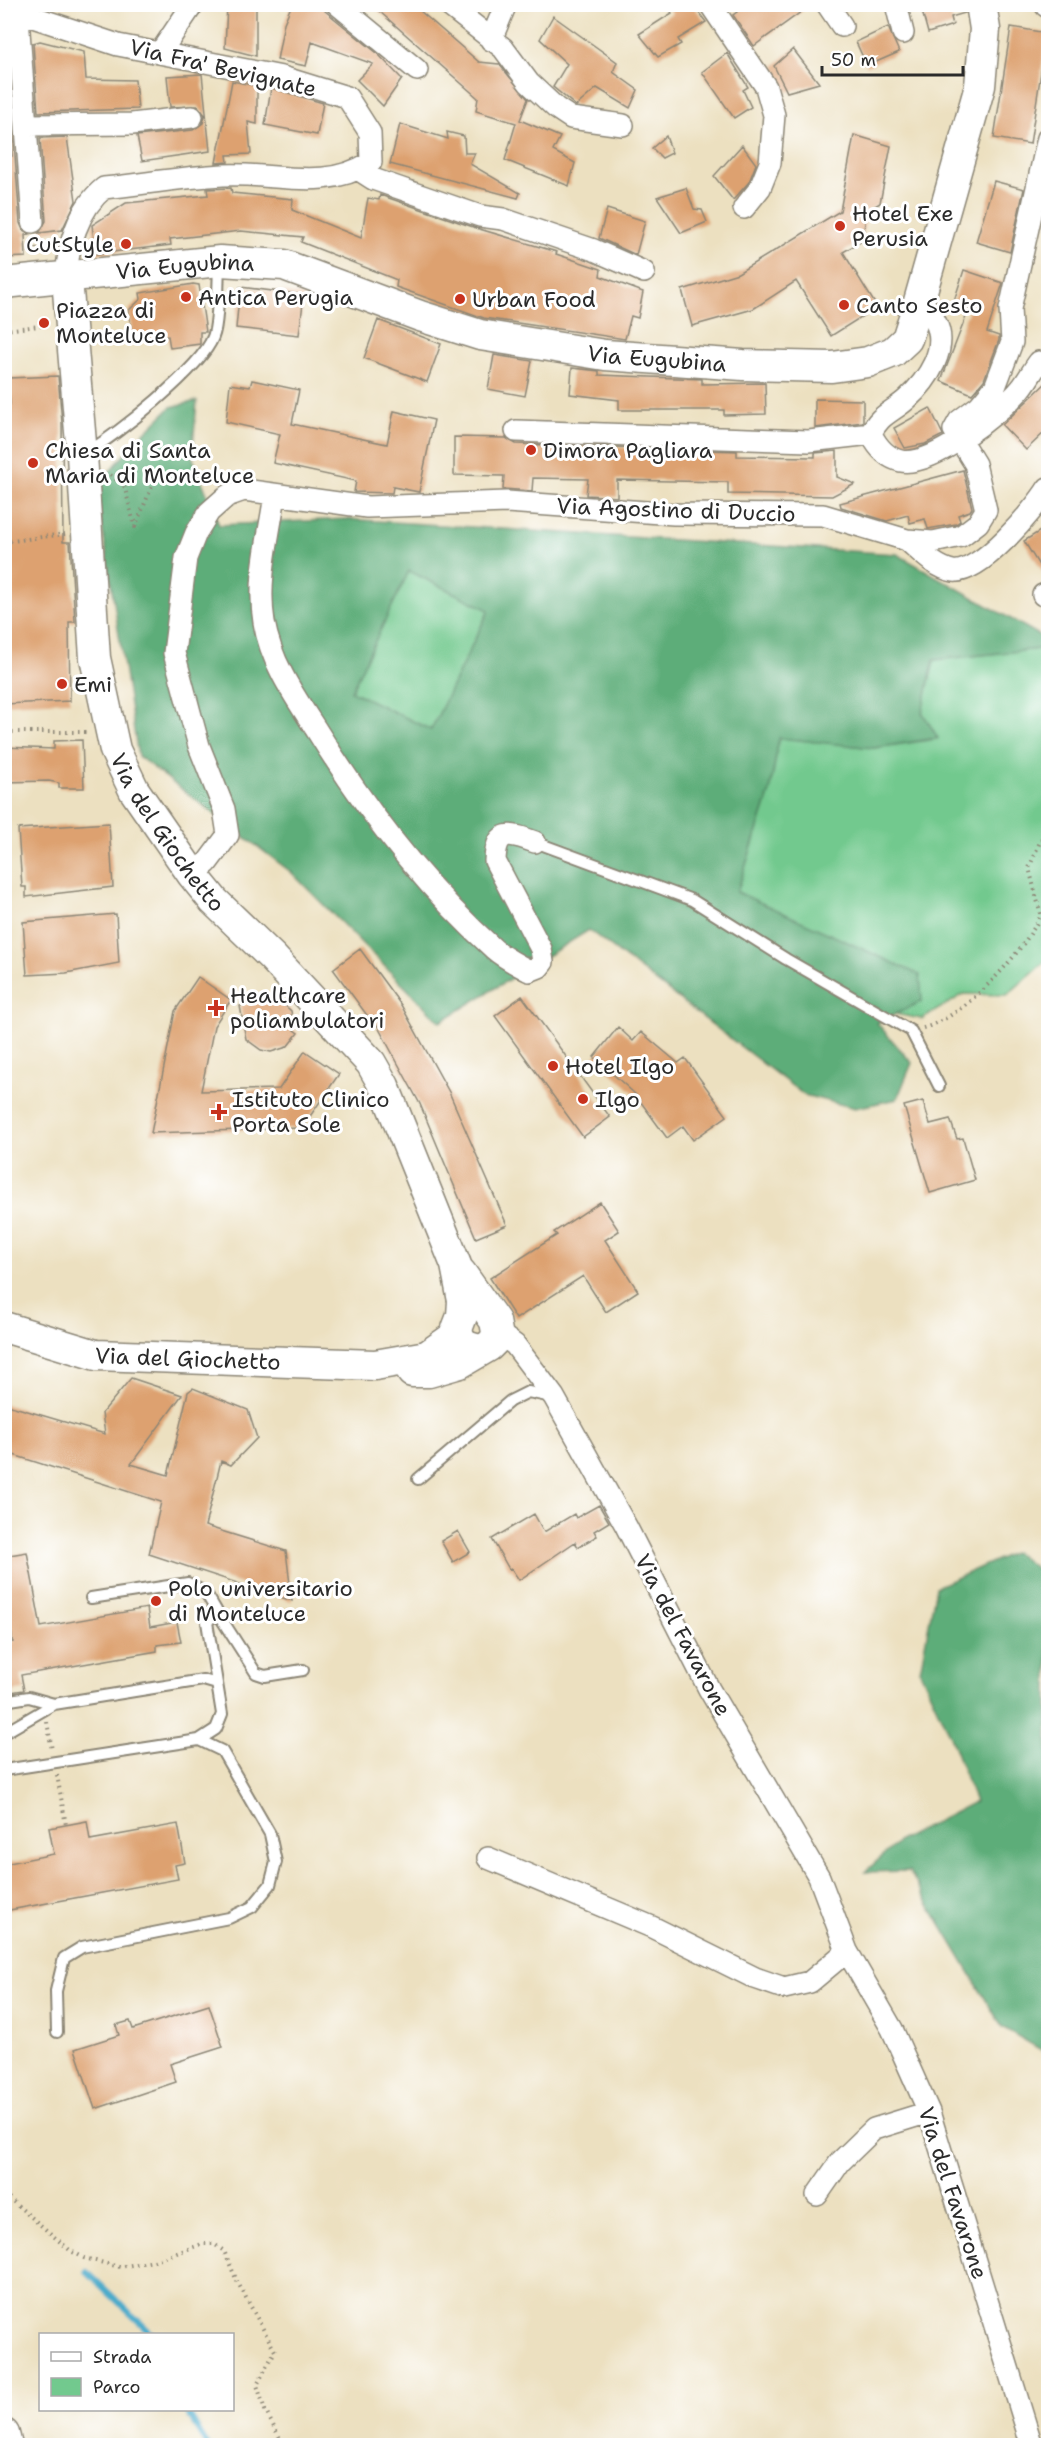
<svg xmlns="http://www.w3.org/2000/svg" width="1053" height="2450" viewBox="0 0 1053 2450" font-family="'Shantell Sans',sans-serif">
  <style>
    .green { fill: #72c98e; stroke: #4e7a5c; stroke-width: 1.5 }
    .forest { fill: #5dad79; stroke: #446c52; stroke-width: 1.5; fill-rule: evenodd }
    .lines { fill: none; stroke-linecap: round; stroke-linejoin: round }
    .stream { stroke: #4babca; stroke-width: 6 }
    .building { fill: #dda16f }
    .lane-casing { stroke: #8c8676; stroke-width: 14 }
    .street-casing { stroke: #8c8676; stroke-width: 24 }
    .secondary-casing { stroke: #8c8676; stroke-width: 33 }
    .path { stroke: #8c8676; stroke-width: 4; stroke-dasharray: 1.5 4.5; stroke-linecap: butt }
    .lane { stroke: #fff; stroke-width: 10 }
    .street { stroke: #fff; stroke-width: 21 }
    .secondary { stroke: #fff; stroke-width: 30 }
    .poi-dot { fill: #c8321e; stroke: #fff; stroke-width: 2 }
    .labels { text-anchor: middle; dominant-baseline: central; stroke-width: 6; stroke-linejoin: round; paint-order: stroke }
    .street-label { font-size: 22px; fill: #2b2b2b; stroke: #fff }
    .poi-label { font-size: 22px; fill: #2b2b2b; stroke: #fff; text-anchor: start }
  </style>
  <rect width="100%" height="100%" fill="#fff"/>
  <filter id="ink" filterUnits="userSpaceOnUse"><feTurbulence type="fractalNoise" baseFrequency=".0167" numOctaves="2"/><feDisplacementMap in="SourceGraphic" scale="12" xChannelSelector="R" yChannelSelector="G"/><feConvolveMatrix kernelMatrix="1 2 1 2 8 2 1 2 1" color-interpolation-filters="sRGB"/></filter>
  <filter id="wash" filterUnits="userSpaceOnUse"><feTurbulence type="fractalNoise" baseFrequency=".008" numOctaves="4" result="noise"/><feDisplacementMap in="SourceGraphic" scale="24" xChannelSelector="R" yChannelSelector="G"/><feGaussianBlur stdDeviation="1.35" result="paint"/><feColorMatrix in="noise" values="0 0 0 0 0 0 0 0 0 0 0 0 0 0 0 0 0 1.4 0 .05"/><feComposite in="paint" operator="in"/></filter>
  <g filter="url(#wash)">
    <rect width="100%" height="100%" fill="#ece0c0"/>
    <!-- green -->
    <path class="green" d="M409,571L489,610L431,730L351,691Z
      M1048,648V959L1007,995L964,994L922,1019L895,1014L922,1001L814,929L737,892L770,791L779,737L874,748L937,739L922,712L934,660Z"/>
    <!-- forest -->
    <path class="forest" d="M197,401L192,456L219,525L346,519L897,554L1048,640V648L934,660L922,712L938,738L874,748L779,738L770,791L737,892L920,975L922,1001L877,1023L912,1063L897,1099L855,1108L804,1095L589,930L440,1022L291,872L138,756L96,487L140,437L171,407ZM409,571L489,610L431,730L351,691Z
      M1014,1552L1048,1577V2054L1002,2027L909,1871L865,1872L899,1841L975,1802L950,1736L920,1671L936,1587Z"/>
    <g class="lines">
      <!-- stream -->
      <path class="stream" d="M87,2272L152,2334
        M186,2410L208,2446"/>
    </g>
    <g id="blocks">
      <!-- building -->
      <path class="building" d="M227,4L256,8V56L225,48Z
        M292,4H325V11L377,53L402,79L383,106L357,80L373,64L312,42L306,66L277,60L284,23Z
        M371,4H412L479,62L499,64L528,99L520,120L560,137L553,151L575,163L569,186L505,160L516,123L476,111L478,98Z
        M666,4H692L706,22L678,39L681,44L658,57L639,34L672,13Z
        M748,4H812L754,46L733,15Z
        M920,4H964L965,13L951,17L953,25L928,33Z
        M553,16L617,62L613,72L638,90L630,108L597,88L576,106L553,87L567,64L540,39Z
        M888,27L899,52L867,66L856,42Z
        M1011,27L1047,33L1030,144L994,138Z
        M40,41L84,52L86,79L135,80L138,109L38,112L33,43Z
        M4,48H7L20,223L23,230L30,234L25,235L26,257L4,258V157L12,156L10,121L8,122L7,111H4Z
        M793,49L819,83L787,92L774,66Z
        M727,53L748,87L743,90L751,107L734,118L702,72Z
        M202,74L210,151L142,161L137,136L193,130L203,123L205,115L198,106L170,107L167,76Z
        M232,81L257,86V124L248,122L251,154L227,155L228,162L216,163Z
        M271,88L323,103L317,135L265,125Z
        M400,124L448,139L447,132L464,136L465,153H475L470,164L520,193L518,198L390,164Z
        M854,135L891,146L880,203L867,211L862,241L843,252L877,307L831,336L796,281L753,309L692,326L682,290L738,273L840,211Z
        M666,136L672,153L662,158L652,148Z
        M67,137L76,201L62,230L39,233L46,221L40,138Z
        M742,145L756,164L749,182L733,200L714,176Z
        M994,181L1024,189L1010,252L976,242Z
        M231,188L232,193L293,199L292,210L361,238L368,198L379,200L380,195L476,228L557,252L556,254L601,269L600,276L643,292L638,318L631,316L625,339L484,318L396,287L397,280L301,242L303,237L241,231L170,239L171,245L96,254L92,225L126,203L208,195L207,189Z
        M686,188L694,209L702,210L707,222L681,233L657,197Z
        M607,209L645,221L636,255L599,238Z
        M964,270L1003,283L987,332L999,336V340L984,380L972,394L941,381L969,309L953,304Z
        M193,284L199,285L206,332H200V344L170,348L168,336L146,339L145,333L132,335L129,310L141,299L140,293Z
        M240,287L304,295L299,335L236,328Z
        M378,320L441,344L427,382L364,358Z
        M494,355L532,361L525,396L488,389Z
        M572,368L599,371V375L702,379V384L765,383L766,414L724,415V410H619V400L570,394Z
        M58,376L62,423L63,542H70L75,622H69L70,701L4,704V405L10,404L8,378Z
        M252,380L299,390L292,424L387,444L394,411L434,420L419,492L393,487L392,493L354,492L356,481L273,463L280,434L226,422L230,384L250,387Z
        M1048,381V429L1026,450L1002,425Z
        M815,399L863,400V422L815,428Z
        M930,408L943,435L925,444L905,448L894,428Z
        M454,437L506,438L516,444L737,451V456L815,457V453L837,451V477L855,484L832,496L728,494V482L617,480V497L604,496L586,495L588,479L533,478L532,491L503,489L504,476L454,475Z
        M963,470L972,508L970,511L958,515L960,521L956,524L928,529L925,519L910,523L908,515L887,521L841,507L840,503Z
        M1048,526V580L1024,541Z
        M82,740L84,788H59V783L49,781L4,782V747L54,749V741Z
        M109,823L113,887L26,897V887H22L18,829Z
        M116,914L119,963L66,973L27,975L23,922Z
        M360,949L401,1005L449,1092L507,1225L476,1238L420,1104L372,1016L369,1018L333,969Z
        M198,977L231,1000L214,1026L201,1091L279,1089L305,1051L339,1074L302,1128L151,1133L175,1011Z
        M522,996L610,1117L583,1137L495,1016Z
        M264,999L279,1000L291,1011L294,1030L298,1033L287,1047L271,1052L261,1050L246,1039L240,1006Z
        M618,1027L633,1041L641,1032L678,1063L685,1058L727,1116L693,1140L683,1126L667,1138L635,1094L594,1057Z
        M923,1101L930,1124L950,1119L957,1139L963,1138L975,1180L930,1193L904,1106Z
        M600,1202L619,1231L605,1240L638,1291L606,1312L583,1276L516,1319L490,1278L557,1235L554,1232Z
        M131,1378L182,1395L131,1464L168,1475L188,1392L193,1388L248,1410L257,1438L231,1465L221,1461L205,1526L286,1551L292,1601L149,1554L161,1502L4,1452V1404L105,1434L102,1413Z
        M599,1505L609,1522L594,1531L597,1536L578,1547L575,1542L519,1580L511,1568L509,1569L492,1539L534,1514L544,1532L574,1514L576,1518Z
        M458,1531L470,1552L453,1562L441,1541Z
        M27,1552L41,1627L147,1608L150,1627L177,1622L181,1642L157,1645V1651L21,1675L24,1690L4,1693V1643L13,1642L4,1593V1556Z
        M87,1821L90,1840L178,1824L185,1863L175,1865L178,1879L4,1911V1864L54,1854L49,1828Z
        M209,2005L223,2047L170,2064L176,2082L95,2109L75,2049L119,2035L116,2025L130,2021L133,2029Z"/>
    </g>
  </g>
  <g filter="url(#ink)">
    <use href="#blocks" fill-opacity="0" stroke="#8c8676" stroke-width="1.5"/>
    <g class="lines">
      <defs>
        <path id="lane" d="M85,453C114,438 202,367 213,337C219,322 218,281 219,263
          M535,842L692,900L786,959L911,1031L939,1086
          M418,1479L510,1401L528,1392L552,1397
          M91,1598L188,1583L206,1593L217,1612
          M4,1701L29,1697L54,1704L203,1680L217,1684
          M4,1733L54,1704
          M199,1740L216,1729L222,1714L207,1622L217,1612L256,1673L265,1676L303,1670
          M4,1770L199,1740L222,1751L270,1834L276,1862L270,1885L252,1907L229,1918L82,1947L64,1958L56,1991L57,2032"/>
        <path id="street" d="M17,4L33,222
          M337,4L417,70
          M447,4L503,48L529,83L556,108L571,118L623,125
          M710,4L766,87L774,115L770,163L760,188L744,208
          M827,4L842,26
          M896,4L903,33
          M1046,6V4
          M18,12L118,45L282,77L347,97L370,133L371,162C324,192 275,172 223,175C183,177 143,184 104,188C79,208 66,248 67,279
          M491,40L506,4
          M160,53L193,4
          M27,125L132,124L192,117
          M359,170L373,179L480,216L503,219L594,250L644,272
          M918,305C923,310 932,315 935,321C950,348 927,381 907,399C893,412 878,415 871,434C877,446 887,458 901,461C932,467 997,415 1018,392C1026,384 1032,371 1039,362
          M516,431L809,441L871,434
          M275,495C269,536 257,581 264,622C271,663 295,697 317,731C366,810 425,887 494,949C504,958 517,964 529,971L539,967L543,962L541,949L495,861C496,828 510,833 535,842
          M907,540C920,551 935,568 953,571C980,575 1035,509 1048,488
          M1043,595L1048,593
          M192,874L207,863L228,835L224,809L199,746L174,653L186,558L196,533L209,512L227,496L244,490L367,507L507,502L674,514L823,515L907,540L933,542L961,536L978,523L986,510L975,464L954,430L959,421L979,406L995,387L1012,342L1010,309L1048,138
          M497,1332L515,1345L554,1397L626,1526L709,1689L819,1877L847,1951L892,2029L929,2112L1032,2446
          M488,1858L652,1927L755,1978L784,1988L810,1982L847,1951
          M817,2195L840,2162L874,2129L929,2112"/>
        <g id="secondary">
          <path id="s1" d="M67,279L82,455L95,658L115,750L134,790L192,874L214,901L272,957L371,1063L384,1086L456,1265L463,1301L462,1316L457,1329L459,1339L466,1346L479,1350"/>
          <path id="s2" d="M4,283L220,261L284,265L420,316L480,335L605,355L743,365L832,367L868,362L893,352L907,339L918,305L980,86L985,29L981,4"/>
          <path id="s3" d="M4,1327L96,1355L375,1365L427,1356L458,1334"/>
          <path d="M412,1372H429L460,1363L489,1346L495,1340L497,1332L495,1321L461,1273"/>
          <path d="M4,2434L7,2446"/>
        </g>
      </defs>
      <!-- lane casing -->
      <use href="#lane" class="lane-casing"/>
      <!-- street casing -->
      <use href="#street" class="street-casing"/>
      <!-- secondary casing -->
      <use href="#secondary" class="secondary-casing"/>
      <!-- path -->
      <path class="path" d="M35,241L37,257
        M4,330L48,325
        M105,475L109,474L124,485L135,527L155,479L185,474L214,482
        M4,542L65,534
        M12,732H89
        M923,1028C964,1018 1023,953 1041,915L1029,868L1048,823
        M47,1722L52,1750
        M57,1775L66,1825
        M4,2194L71,2251L84,2258L120,2267L154,2261L202,2244H214L224,2251L237,2281L275,2351L257,2385L265,2410L284,2446"/>
      <!-- lane -->
      <use href="#lane" class="lane"/>
      <!-- street -->
      <use href="#street" class="street"/>
      <!-- secondary -->
      <use href="#secondary" class="secondary"/>
    </g>
  </g>
  <!-- markers -->
  <g class="poi-dot">
    <circle cx="840" cy="226" r="6"/>
    <circle cx="126" cy="244" r="6"/>
    <circle cx="186" cy="297" r="6"/>
    <circle cx="460" cy="299" r="6"/>
    <circle cx="844" cy="305" r="6"/>
    <circle cx="44" cy="323" r="6"/>
    <circle cx="531" cy="450" r="6"/>
    <circle cx="33" cy="463" r="6"/>
    <circle cx="62" cy="684" r="6"/>
    <path d="M213 999h6v6h6v6h-6v6h-6v-6h-6v-6h6z"/>
    <circle cx="553" cy="1066" r="6"/>
    <circle cx="583" cy="1099" r="6"/>
    <path d="M216 1103h6v6h6v6h-6v6h-6v-6h-6v-6h6z"/>
    <circle cx="156" cy="1601" r="6"/>
  </g>
  <g class="labels">
    <!-- street labels -->
    <g class="street-label">
      <text transform="translate(223 68) rotate(13)">Via Fra' Bevignate</text>
      <text stroke="none"><textPath href="#s2" startOffset="182">Via Eugubina</textPath></text>
      <text stroke="none"><textPath href="#s2" startOffset="668">Via Eugubina</textPath></text>
      <text transform="translate(676 510) rotate(2)">Via Agostino di Duccio</text>
      <text stroke="none"><textPath href="#s1" startOffset="572">Via del Giochetto</textPath></text>
      <text stroke="none"><textPath href="#s3" startOffset="188">Via del Giochetto</textPath></text>
      <text transform="translate(683 1635) rotate(62)">Via del Favarone</text>
      <text transform="translate(953 2193) rotate(72)">Via del Favarone</text>
    </g>
    <!-- poi labels -->
    <g class="poi-label">
      <text x="852" y="213">Hotel Exe<tspan x="852" dy="25">Perusia</tspan></text>
      <text x="114" y="244" text-anchor="end">CutStyle</text>
      <text x="198" y="297">Antica Perugia</text>
      <text x="472" y="299">Urban Food</text>
      <text x="856" y="305">Canto Sesto</text>
      <text x="56" y="310">Piazza di<tspan x="56" dy="25">Monteluce</tspan></text>
      <text x="45" y="450">Chiesa di Santa<tspan x="45" dy="25">Maria di Monteluce</tspan></text>
      <text x="543" y="450">Dimora Pagliara</text>
      <text x="74" y="684">Emi</text>
      <text x="230" y="995">Healthcare<tspan x="230" dy="25">poliambulatori</tspan></text>
      <text x="565" y="1066">Hotel Ilgo</text>
      <text x="232" y="1099">Istituto Clinico<tspan x="232" dy="25">Porta Sole</tspan></text>
      <text x="595" y="1099">Ilgo</text>
      <text x="168" y="1588">Polo universitario<tspan x="168" dy="25">di Monteluce</tspan></text>
    </g>
  </g>
  <!-- margin -->
  <rect width="1053" height="2450" fill="none" stroke="#fff" stroke-width="24"/>
  <!-- legend -->
  <rect x="39" y="2333" width="195" height="78" fill="#ffffff" stroke="#aaaaaa" stroke-width="1.5"/>
  <rect x="51" y="2352" width="30" height="9" fill="#ffffff" stroke="#aaaaaa" stroke-width="1.5"/>
  <text x="93" y="2363" font-size="18" fill="#2b2b2b">Strada</text>
  <rect x="51" y="2378" width="30" height="18" fill="#72c98e" stroke="#aaaaaa" stroke-width="1.5"/>
  <text x="93" y="2393" font-size="18" fill="#2b2b2b">Parco</text>
  <!-- scale -->
  <path d="M822 66v9h141v-9" fill="none" stroke="#2b2b2b" stroke-width="3"/>
  <text x="831" y="66" font-size="18" fill="#2b2b2b" stroke="#ffffff" stroke-width="4.5" paint-order="stroke">50 m</text>
</svg>
